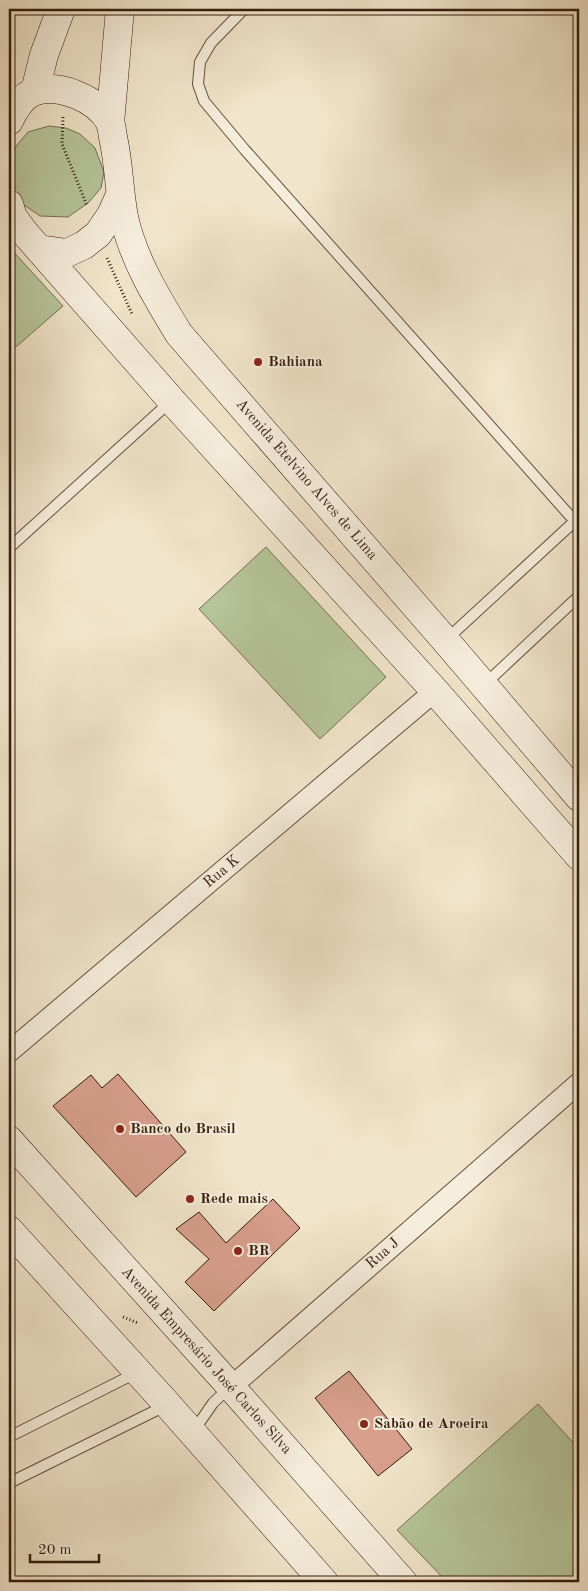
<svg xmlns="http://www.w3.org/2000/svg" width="588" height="1591" viewBox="0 0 588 1591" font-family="'Old Standard TT',serif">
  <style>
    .grass { fill: #b6c59a; stroke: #757054 }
    .building { fill: #d89f8d; stroke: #341c0d }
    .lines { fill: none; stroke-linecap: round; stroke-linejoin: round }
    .service-casing { stroke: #634e3c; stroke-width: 12 }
    .minor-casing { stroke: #634e3c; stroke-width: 22 }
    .secondary-casing { stroke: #341c0d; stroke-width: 29 }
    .path { stroke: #341c0d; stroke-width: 3; stroke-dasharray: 1 2.5; stroke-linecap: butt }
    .service { stroke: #f6eedd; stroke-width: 10 }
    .minor { stroke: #f6eedd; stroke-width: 20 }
    .secondary { stroke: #f6eedd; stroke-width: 28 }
    .poi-dot { fill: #8f2418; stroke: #f6eedd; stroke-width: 2 }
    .labels { text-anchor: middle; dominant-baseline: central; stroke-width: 4; stroke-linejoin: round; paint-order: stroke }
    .poi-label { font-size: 15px; font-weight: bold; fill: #341c0d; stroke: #f6eedd; text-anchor: start }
    .street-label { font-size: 15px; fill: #341c0d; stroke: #f6eedd }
  </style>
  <rect width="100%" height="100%" fill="#f1e5cb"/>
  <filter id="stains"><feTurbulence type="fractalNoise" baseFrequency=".004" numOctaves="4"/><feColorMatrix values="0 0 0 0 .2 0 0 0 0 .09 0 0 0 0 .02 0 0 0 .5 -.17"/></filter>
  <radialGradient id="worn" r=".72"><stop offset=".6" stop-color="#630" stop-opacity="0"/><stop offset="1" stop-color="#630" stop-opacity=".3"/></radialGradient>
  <!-- grass -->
  <path class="grass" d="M49,126L66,128L80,134L95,148L104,172L101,188L88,203L68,217L40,216L14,198L9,184V161L17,145L28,132Z
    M9,247L63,306L9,353Z
    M266,547L386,677L320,739L199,609Z
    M538,1404L579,1449V1582H447L397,1530Z"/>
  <!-- building -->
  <path class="building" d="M118,1074L186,1152L136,1197L53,1106L91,1075L102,1088Z
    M273,1199L300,1228L214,1311L185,1282L209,1259L176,1229L199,1212L226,1243Z
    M349,1371L412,1449L378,1476L315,1398Z"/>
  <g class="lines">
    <defs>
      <path id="service" d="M244,9L211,43L200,62L198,84L204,101L245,150L579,526
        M9,548L171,401
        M447,639L575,521
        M485,684L579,596
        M193,1432L213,1403L230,1387
        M9,1437L138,1372
        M9,1483L167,1405"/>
      <path id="minor" d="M9,1052L435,691
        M231,1387L579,1083"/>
      <path id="secondary" d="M35,91L44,55L61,9
        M9,121C14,110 22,97 33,92C58,82 97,99 110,122C112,126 112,133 113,137C119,164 119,190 124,217C133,259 157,298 179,334L445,640L579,797
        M110,123L120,9
        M9,204L13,217L24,232L172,401L435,691L579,856
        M39,249L67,253L84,245L98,234L111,215L120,195
        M9,1140L231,1387L403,1582
        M9,1230L168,1405L324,1582"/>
    </defs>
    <!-- service casing -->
    <use href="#service" class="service-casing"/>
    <!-- minor casing -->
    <use href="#minor" class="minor-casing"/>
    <!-- secondary casing -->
    <use href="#secondary" class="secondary-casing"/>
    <!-- path -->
    <path class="path" d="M63,117L62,144L87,206
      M107,258L132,314
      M123,1317L138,1323"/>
    <!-- service -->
    <use href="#service" class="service"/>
    <!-- minor -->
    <use href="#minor" class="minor"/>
    <!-- secondary -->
    <use href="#secondary" class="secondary"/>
  </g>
  <!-- markers -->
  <g class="poi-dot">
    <circle cx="258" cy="362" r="5"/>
    <circle cx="120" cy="1129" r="5"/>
    <circle cx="190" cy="1199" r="5"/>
    <circle cx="238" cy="1251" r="5"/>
    <circle cx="364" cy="1424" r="5"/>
  </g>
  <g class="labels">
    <!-- poi labels -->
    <g class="poi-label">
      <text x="268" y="362">Bahiana</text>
      <text x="130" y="1129">Banco do Brasil</text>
      <text x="200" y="1199">Rede mais</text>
      <text x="248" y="1251">BR</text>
      <text x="374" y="1424">Sabão de Aroeira</text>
    </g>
    <!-- street labels -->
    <g class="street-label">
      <text transform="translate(306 480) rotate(49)">Avenida Etelvino Alves de Lima</text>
      <text transform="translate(222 872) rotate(-40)">Rua K</text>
      <text transform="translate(383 1254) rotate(-41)">Rua J</text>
      <text transform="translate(206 1361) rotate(48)">Avenida Empresário José Carlos Silva</text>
    </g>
  </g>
  <!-- margin -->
  <rect width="588" height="1591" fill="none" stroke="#f1e5cb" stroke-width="30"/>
  <rect x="10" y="10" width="568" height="1571" fill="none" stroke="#341c0d" stroke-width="2.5"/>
  <rect x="15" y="15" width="558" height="1561" fill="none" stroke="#341c0d"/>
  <!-- scale -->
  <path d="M30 1554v8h69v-8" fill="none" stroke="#341c0d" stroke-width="2.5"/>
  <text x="38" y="1554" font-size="15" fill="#341c0d" stroke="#f6eedd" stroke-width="4" paint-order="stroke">20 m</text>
  <rect width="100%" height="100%" filter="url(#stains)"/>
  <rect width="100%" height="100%" fill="url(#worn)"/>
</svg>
